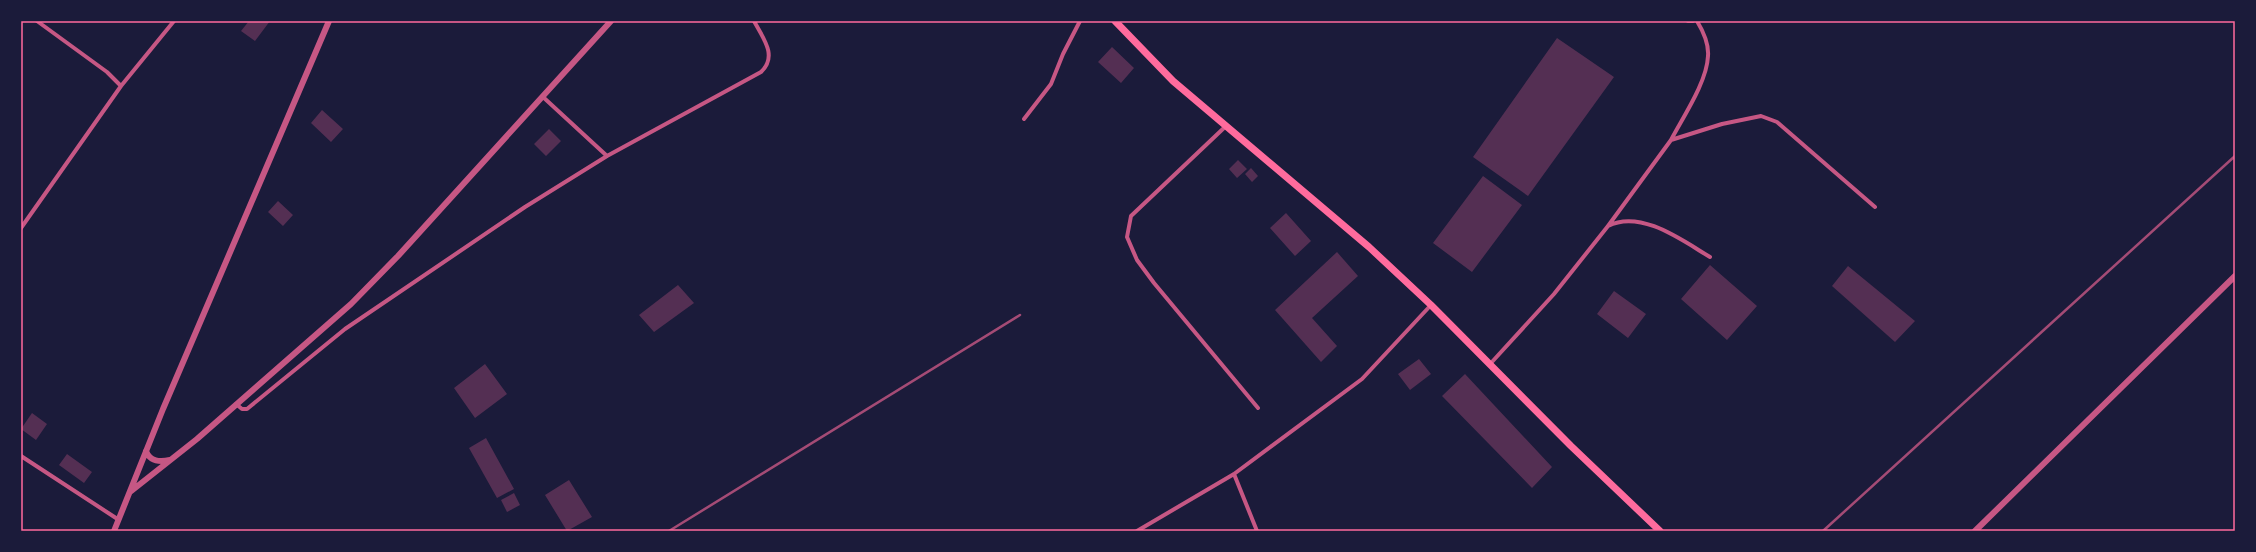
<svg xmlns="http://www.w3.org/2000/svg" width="2256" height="552" viewBox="0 0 2256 552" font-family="Ubuntu,sans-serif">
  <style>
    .building { fill: #542f53 }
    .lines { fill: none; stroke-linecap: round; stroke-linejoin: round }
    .minor { stroke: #c65784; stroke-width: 4 }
    .tertiary { stroke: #c65784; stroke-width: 6 }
    .secondary { stroke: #ff6b9d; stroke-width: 7 }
    .rail { stroke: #a44b75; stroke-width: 2.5 }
    .neatline { fill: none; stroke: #ff6b9d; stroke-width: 1.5 }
  </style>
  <rect width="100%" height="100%" fill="#1b1b3a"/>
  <!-- building -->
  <path class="building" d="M249,21H270L255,41L241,31Z
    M1557,38L1614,77L1528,196L1473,157Z
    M1112,47L1134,68L1121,83L1098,62Z
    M322,110L343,129L331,142L311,123Z
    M549,129L561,141L546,156L534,144Z
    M1238,160L1247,169L1237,178L1229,169Z
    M1251,168L1258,176L1252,182L1245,174Z
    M1483,176L1522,205L1472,272L1433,243Z
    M278,201L293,215L283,226L268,212Z
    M1286,213L1311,241L1295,256L1270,228Z
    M1337,252L1358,276L1312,318L1337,346L1321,362L1275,310Z
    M1710,265L1757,306L1727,340L1681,299Z
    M1848,266L1915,321L1895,342L1832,286Z
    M678,285L694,303L654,332L639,315Z
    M1614,291L1646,314L1628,338L1597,314Z
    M1419,359L1431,374L1410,390L1398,374Z
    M485,364L507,394L475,418L454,388Z
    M1465,374L1552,467L1532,488L1442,396Z
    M32,413L47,424L36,440L21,429Z
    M486,438L514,489L497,498L469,448Z
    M67,454L92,472L84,483L59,465Z
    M569,480L592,517L567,531L545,495Z
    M514,493L520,505L507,512L501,500Z"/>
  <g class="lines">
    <!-- minor -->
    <path class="minor" d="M37,21L107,72L121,86
      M1688,21H1693
      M543,97L607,156
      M1024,119L1051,84L1063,54L1080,21
      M1226,126L1131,216L1127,237L1137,260L1154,283L1258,408
      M1671,140C1683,117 1707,82 1708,56C1709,44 1703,31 1697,21
      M1608,226L1671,140L1722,124L1761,116L1777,122L1875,207
      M21,228L121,86L174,21
      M1491,363L1554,294L1608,226C1641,209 1683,241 1710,257
      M236,404L242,409H247L345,329L525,207L607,156L761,72C778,56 763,38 754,21
      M21,456L119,520
      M1234,474L1257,531
      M1137,531L1234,474L1362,379L1431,305"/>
    <!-- tertiary -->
    <path class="tertiary" d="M146,451C150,462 160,462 170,460
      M130,492L197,439L351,304L398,256L611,21
      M114,531L163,409L329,21
      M1975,531L2235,276"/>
    <!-- secondary -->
    <path class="secondary" d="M1115,21L1173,81L1369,247L1431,305L1571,446L1660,531"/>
    <!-- rail -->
    <path class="rail" d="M669,531L1020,315
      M1823,531L2235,156"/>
  </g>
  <!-- border -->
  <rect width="2256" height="552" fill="none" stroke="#1b1b3a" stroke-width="44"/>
  <rect x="22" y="22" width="2212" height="508" class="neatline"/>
</svg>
